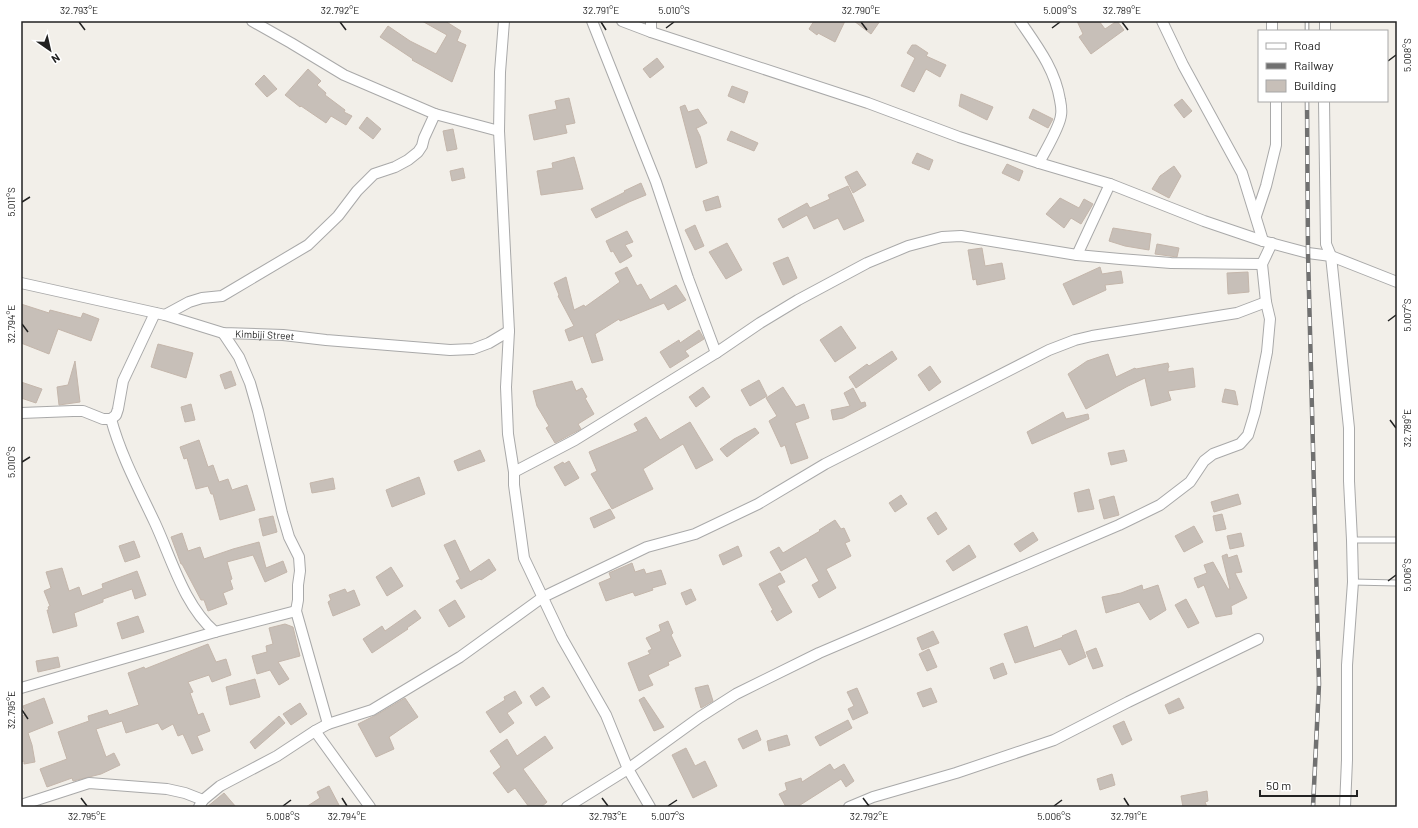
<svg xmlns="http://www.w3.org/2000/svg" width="1418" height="828" viewBox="0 0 1418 828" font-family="Barlow,sans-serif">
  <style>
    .building { fill: #c7bfb8; stroke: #c4b6ab }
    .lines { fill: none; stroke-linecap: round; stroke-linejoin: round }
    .service-casing { stroke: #a9a9a9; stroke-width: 7 }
    .minor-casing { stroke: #a9a9a9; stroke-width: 12 }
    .service { stroke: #fff; stroke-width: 5 }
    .minor { stroke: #fff; stroke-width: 10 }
    .rail-casing { stroke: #707070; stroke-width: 4.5 }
    .rail { stroke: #fff; stroke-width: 3; stroke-dasharray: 9; stroke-linecap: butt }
    .ticks { fill: none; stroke: #222; stroke-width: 1.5 }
    .labels { text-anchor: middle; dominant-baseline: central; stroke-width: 4; stroke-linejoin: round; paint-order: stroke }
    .street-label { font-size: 10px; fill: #222; stroke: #fff }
    .neatline { fill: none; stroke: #222; stroke-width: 1.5 }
    .ticks-label { font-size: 10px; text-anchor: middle; fill: #222 }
  </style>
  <rect width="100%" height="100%" fill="#f2efe9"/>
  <!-- building -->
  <path class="building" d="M422,21H445L461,31L457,41L466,45L452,82L412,60L413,59L380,37L388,26L410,41L436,54L447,35Z
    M814,21H845L835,42L818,33L817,35L809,29Z
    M854,21H880L871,34Z
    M1077,21H1099L1105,29L1117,21L1124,30L1091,54L1079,37L1083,34Z
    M912,45H916L928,53L926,56L946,65L940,77L926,69L914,92L901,86L915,58L907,53Z
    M657,58L664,67L650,78L643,69Z
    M308,69L321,81L317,85L326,93L325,95L345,110L344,112L352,116L346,125L331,116L326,123L301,106L300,107L285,95Z
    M264,75L277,89L267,97L255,84Z
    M732,86L748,92L744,103L728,96Z
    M961,94L993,107L987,120L959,106Z
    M569,98L575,123L565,125L567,133L534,140L529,115L557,109L555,101Z
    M1182,99L1192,111L1184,118L1174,105Z
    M685,105L688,112L698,109L707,123L697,128H696L700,136L707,163L696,168L680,107Z
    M1033,109L1053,119L1048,128L1029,118Z
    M367,117L381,129L373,139L359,128Z
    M453,129L457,149L447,151L443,131Z
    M731,131L758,143L754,151L727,140Z
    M917,153L933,160L929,170L912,163Z
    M574,157L583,189L541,195L537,171L553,168L552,163Z
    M1007,164L1023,171L1019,181L1002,173Z
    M1174,166L1181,176L1169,198L1152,189L1160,176Z
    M463,168L465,178L452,181L450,171Z
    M857,171L866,185L853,193L845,177Z
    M641,183L646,195L629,202L596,218L591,209L625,192L624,191Z
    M848,186L864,221L844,230L838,218L814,229L807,215L783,228L778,219L807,203L810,208L830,199L828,195Z
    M718,196L721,207L706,211L703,201Z
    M1060,198L1079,208L1084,199L1093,204L1081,224L1071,218L1064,228L1046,214Z
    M695,225L704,246L695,250L685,230Z
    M1113,228L1151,234L1149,250L1125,246L1109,241Z
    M627,231L633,242L625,245L632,256L620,263L613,251L611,252L606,241Z
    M727,243L742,270L726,279L709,252Z
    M1157,244L1179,248L1177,257L1155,254Z
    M982,248L985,266L1002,263L1005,279L977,285L976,279L973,280L968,250Z
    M788,257L797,278L783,285L773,263Z
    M627,267L637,286L641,284L650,300L676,285L686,300L668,310L664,303L620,321L619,319L595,334L603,360L592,363L583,336L569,341L565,330L574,326L558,296L559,295L554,283L566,277L574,310L584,305L585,307L620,282L615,273Z
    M1100,267L1102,274L1121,271L1123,283L1105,285L1106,290L1073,305L1063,284Z
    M1248,272L1249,292L1228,294L1227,273Z
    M21,304L49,313L50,310L81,318L83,313L99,319L91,341L58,329L49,354L21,343Z
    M841,326L856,348L835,362L820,340Z
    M699,330L704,339L685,351L689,356L670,368L660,352L679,340L680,343Z
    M158,344L193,353L186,378L151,367Z
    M892,351L897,359L856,388L849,377L867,364L869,366Z
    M1108,354L1116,377L1135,368L1136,369L1168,363L1169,367L1168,368V372L1193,368L1195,387L1168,391L1171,400L1151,406L1145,378L1128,386L1086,409L1068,374L1087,361Z
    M75,361L80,402L59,405L57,387L68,385Z
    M930,366L941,382L929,391L918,375Z
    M231,371L236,385L225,389L220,375Z
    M759,380L767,396L750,406L741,390Z
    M572,381L576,391L582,388L587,397L585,398L594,414L578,424L581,429L555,443L546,428L549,426L537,406L533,391Z
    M21,382L42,389L36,403L21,398Z
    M703,387L710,397L696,407L689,397Z
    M783,387L796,407L804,404L809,418L795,423L808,458L791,464L785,445L781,447L769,421L777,416L766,398Z
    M853,388L861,403L865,402L866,406L843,418L833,420L831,410L850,406L844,393Z
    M1225,389L1235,391L1238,405L1222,402Z
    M191,404L195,420L185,422L181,407Z
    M1063,412L1066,419L1088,414L1089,419L1032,444L1027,432Z
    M646,417L660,440L690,422L713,460L696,469L683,444L643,469L653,489L612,509L591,474L597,471L589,452L638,431L634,424Z
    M755,428L759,433L727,457L720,449L734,439Z
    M199,440L208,467L213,465L219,482L228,479L232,490L247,485L255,510L220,520L213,494H211L208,486L196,489L187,458L184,459L180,447Z
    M480,450L485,461L458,471L454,461Z
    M1124,450L1127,461L1111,465L1108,453Z
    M569,461L579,478L565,486L554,467L563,462L564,464Z
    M419,477L425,494L392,507L386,490Z
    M333,478L335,489L312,493L310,483Z
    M1089,489L1094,509L1078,512L1074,493Z
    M1238,494L1241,504L1214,512L1211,502Z
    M901,495L907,504L895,512L889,503Z
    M1114,496L1119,515L1104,519L1099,500Z
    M610,509L615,518L594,528L590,518Z
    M936,512L947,529L938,535L927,518Z
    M1222,514L1226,529L1216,531L1213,516Z
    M273,516L277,532L263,536L259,519Z
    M835,520L841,529L844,528L850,541L845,543L851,556L826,569L836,588L819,598L812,585L819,581L806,557L781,571L770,552L779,547L783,553L820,531L819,530Z
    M1194,526L1203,542L1184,552L1175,536Z
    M1033,532L1038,540L1020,552L1014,544Z
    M182,533L188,551L200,547L204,559L233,549L259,542L266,568L283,561L287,572L265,582L253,555L227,562L232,579L230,580L233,589L223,593L227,604L208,611L204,600H201L182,564H181L171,537Z
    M1241,533L1244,546L1230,549L1227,536Z
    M455,540L470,572L489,559L496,570L481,580L480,579L461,589L456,581L460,579L444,545Z
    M134,541L140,557L125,562L119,546Z
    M969,545L976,557L953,571L946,561Z
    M738,546L742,556L723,565L719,555Z
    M1227,554L1228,558L1237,555L1242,572L1235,573L1247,598L1231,606L1232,614L1216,617L1204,585L1198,588L1194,578L1207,573L1204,565L1213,562L1228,589H1230L1222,556Z
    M632,563L635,572L644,569L646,574L661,570L666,584L652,588L653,590L635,596L633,592L606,601L599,583L611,578L609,573Z
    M391,567L403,586L387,596L376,577Z
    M62,568L69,591L79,587L82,596L103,588L102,584L137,571L146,595L135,599L132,589L103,599V602L74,613L77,626L53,633L47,610H49L48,607L50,606L44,591L51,588L46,572Z
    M780,573L785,582L777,586L792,612L777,621L771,611L773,610L759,584Z
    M1142,585L1143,590L1158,585L1166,610L1150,620L1139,602L1106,613L1102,597L1121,593Z
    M345,589L347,593L354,590L360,605L333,616L328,602L331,600L329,595Z
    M691,589L696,600L686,605L681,593Z
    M1186,599L1199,623L1188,628L1175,605Z
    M455,600L465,617L449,627L439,610Z
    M415,610L421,618L407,628L408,629L372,653L363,639L382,626L385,631Z
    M138,616L144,632L122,639L117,623Z
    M668,621L673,633L671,635L681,656L668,662L669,665L648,675L653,685L639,691L628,663L650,654L648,651L652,649L646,638L661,631L659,625Z
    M285,624L293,627L300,656L278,662L289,679L279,685L270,670L257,674L252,656L267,652L266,646L273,644L269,628Z
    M1027,626L1034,648L1063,637L1062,636L1076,630L1086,657L1069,665L1061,649L1015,663L1004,634Z
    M933,631L939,643L922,650L917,638Z
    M208,644L216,662L226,659L231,675L212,682L209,675L188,682L193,692L190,693L198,715L203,713L210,731L197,736L203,750L192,754L183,734L178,736L173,724L162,730L158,723L126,733L122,721L96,729L106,757L114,753L120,765L101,774L73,781L72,778L47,787L40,769L67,759L58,732L89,721L88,716L107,710L109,715L139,705L128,673L144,667L145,669Z
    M1096,648L1103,666L1093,669L1086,652Z
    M929,649L937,667L927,671L919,654Z
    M58,657L60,667L38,672L36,661Z
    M1003,663L1007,674L994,679L990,668Z
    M255,679L260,697L230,705L226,687Z
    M708,685L713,701L701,708L695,688Z
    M543,687L550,697L536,706L530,696Z
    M857,688L868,713L853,720L848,709L854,706L847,692Z
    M931,688L937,702L923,707L917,693Z
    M515,691L522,703L507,713L514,723L500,733L486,712L505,700L504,697Z
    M644,697L664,727L654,731L639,700Z
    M44,698L53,723L28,733L32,745L35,762L24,764V761L21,762V716L26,715L23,706Z
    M405,698L418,717L389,737L394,749L376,757L358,724L378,714Z
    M1179,698L1184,708L1169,714L1165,705Z
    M300,703L307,714L291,725L283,714Z
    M279,716L285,723L255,749L250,742Z
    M848,720L852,728L820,746L815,737Z
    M1124,721L1132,740L1122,745L1113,726Z
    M757,730L761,740L743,749L738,739Z
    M787,735L790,745L769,751L767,741Z
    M545,736L553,748L523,769L547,802L541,807H529L515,788L508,793L493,773L501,767L490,751L507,739L517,756Z
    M686,748L695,766L705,761L717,786L693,798L672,755Z
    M830,764L834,770L844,764L854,781L846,787L841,779L797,807H786L779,794L787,790L785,783L801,778L802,782Z
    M1112,774L1115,785L1100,790L1097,779Z
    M329,786L340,807H306L320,798L317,792Z
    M1207,791L1208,801L1205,802L1207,807H1183L1181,796Z
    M224,793L236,807H206H207Z"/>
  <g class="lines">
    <defs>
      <path id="service" d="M1352,540H1397
        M1353,582L1397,583"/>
      <g id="minor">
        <path d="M252,21L291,43L344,75L435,114L499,131"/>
        <path d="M504,21L500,72L499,131L509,331L506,387L508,434L514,472V485L524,558L562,638L606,715L628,769L650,807"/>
        <path d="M592,21L656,182L688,278L716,353"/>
        <path d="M622,21L651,32L868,103L959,137L1039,163L1110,184L1204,221L1263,241L1308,253L1331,256L1397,282"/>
        <path d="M1020,21C1037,46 1055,69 1060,100C1061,105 1062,110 1061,115C1060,127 1045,151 1039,163"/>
        <path d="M1162,21L1183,65L1242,173L1263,241"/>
        <path d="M1272,21V31"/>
        <path d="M1325,31V21"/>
        <path d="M651,32V21"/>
        <path d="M1324,101L1326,244L1331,256L1349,428V481L1352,540L1353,582L1347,665V760L1345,807"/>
        <path d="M1256,216L1266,186L1276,145V101"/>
        <path d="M1077,255L1110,184"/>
        <path id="s1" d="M21,283L165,315L223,333L283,335L326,340L450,350L473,349L489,343L509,331"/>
        <path d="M165,315L189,302L202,298L222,296L308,245L338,216L357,191L374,174L395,167L408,160L418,152L422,146L424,138L435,114"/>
        <path d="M223,333L239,357L250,383L258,411L282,513L289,537L299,557L300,571L298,585V600L296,611L328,724"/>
        <path d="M21,413L73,411H83L103,419H111L116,415L118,409L123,381L155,313"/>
        <path d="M111,419C121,456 139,489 155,523C172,560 184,605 215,632"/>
        <path d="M514,472L575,440L716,353L760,323L798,300L867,263L908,246L942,237L961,236L1077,255L1120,259L1171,263L1262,264"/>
        <path d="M21,688L215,632L296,611"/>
        <path d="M315,731L370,807"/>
        <path d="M21,805L89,783L167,789L185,793L203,800"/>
        <path d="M199,807L203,800L220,786L277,756L315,731L328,724L372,710L460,657L543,597L647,547L695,534L758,504L825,464L1049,350L1075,340L1092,336L1237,313L1266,302"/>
        <path d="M567,807L628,769L700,717L736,694L819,653L1119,525L1160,505L1190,482L1204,461L1213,454L1240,444L1248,435L1255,412L1267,352L1270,319L1266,302L1262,264L1272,243"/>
        <path d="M849,807L873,797L956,773L1054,740L1128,702L1258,639"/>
      </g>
    </defs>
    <!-- service casing -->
    <use href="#service" class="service-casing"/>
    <!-- minor casing -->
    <use href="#minor" class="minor-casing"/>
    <!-- service -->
    <use href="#service" class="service"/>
    <!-- minor -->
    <use href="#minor" class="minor"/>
    <defs>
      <path id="rail" d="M1307,21V31
        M1307,101L1308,253L1319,684L1313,807"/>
    </defs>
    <!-- rail casing -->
    <use href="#rail" class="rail-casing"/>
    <!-- rail -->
    <use href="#rail" class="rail"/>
  </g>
  <!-- ticks -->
  <path class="ticks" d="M79,22L85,30M340,22L346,30M601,22L606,30M861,22L867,30M1122,22L1128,30M666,28L674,22M1052,28L1060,22M1388,61L1396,55M22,202L30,197M1388,321L1396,315M22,324L28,332M1390,420L1396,428M22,462L30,457M1388,581L1396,575M22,710L28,719M81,798L87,806M342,798L347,806M602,798L608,806M863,798L869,806M1124,798L1129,806M283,806L291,800M668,806L677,800M1054,806L1062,800"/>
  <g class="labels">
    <!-- street labels -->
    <g class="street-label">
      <text stroke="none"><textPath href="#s1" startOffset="250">Kimbiji Street</textPath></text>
    </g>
  </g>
  <!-- border -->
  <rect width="1418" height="828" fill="none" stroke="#ffffff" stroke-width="44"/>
  <!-- legend -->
  <rect x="1258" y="30" width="130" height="72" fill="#ffffff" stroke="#a7a7a7"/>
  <rect x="1266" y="43" width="20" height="6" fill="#ffffff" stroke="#a7a7a7"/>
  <text x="1294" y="50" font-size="12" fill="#222222">Road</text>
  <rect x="1266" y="63" width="20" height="6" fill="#707070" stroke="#a7a7a7"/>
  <text x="1294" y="70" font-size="12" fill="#222222">Railway</text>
  <rect x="1266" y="80" width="20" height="12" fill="#c7bfb8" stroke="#a7a7a7"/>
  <text x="1294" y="90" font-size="12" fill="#222222">Building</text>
  <!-- north arrow -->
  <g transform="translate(50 50) rotate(146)" stroke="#ffffff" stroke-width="3" paint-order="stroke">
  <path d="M0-3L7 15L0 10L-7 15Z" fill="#222222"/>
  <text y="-6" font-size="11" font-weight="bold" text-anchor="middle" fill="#222222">N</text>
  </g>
  <!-- scale -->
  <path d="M1260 790v6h97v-6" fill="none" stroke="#222222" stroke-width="2"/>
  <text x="1266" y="790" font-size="12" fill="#222222" stroke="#ffffff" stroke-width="3" paint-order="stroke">50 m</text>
  <rect x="22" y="22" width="1374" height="784" class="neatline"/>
  <g class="ticks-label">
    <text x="79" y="14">32.793°E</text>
    <text x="340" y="14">32.792°E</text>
    <text x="601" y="14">32.791°E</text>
    <text x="674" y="14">5.010°S</text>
    <text x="861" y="14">32.790°E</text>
    <text x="1060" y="14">5.009°S</text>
    <text x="1122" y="14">32.789°E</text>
    <text transform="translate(1407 55) rotate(-90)" y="4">5.008°S</text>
    <text transform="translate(11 202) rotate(-90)" y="4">5.011°S</text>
    <text transform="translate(1407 315) rotate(-90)" y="4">5.007°S</text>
    <text transform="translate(11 324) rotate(-90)" y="4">32.794°E</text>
    <text transform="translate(1407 428) rotate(-90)" y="4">32.789°E</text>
    <text transform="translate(11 462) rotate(-90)" y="4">5.010°S</text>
    <text transform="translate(1407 575) rotate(-90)" y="4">5.006°S</text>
    <text transform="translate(11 710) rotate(-90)" y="4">32.795°E</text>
    <text x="87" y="820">32.795°E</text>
    <text x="283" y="820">5.008°S</text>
    <text x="347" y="820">32.794°E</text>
    <text x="608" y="820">32.793°E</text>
    <text x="668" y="820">5.007°S</text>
    <text x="869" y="820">32.792°E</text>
    <text x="1054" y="820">5.006°S</text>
    <text x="1129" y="820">32.791°E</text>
  </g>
</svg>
